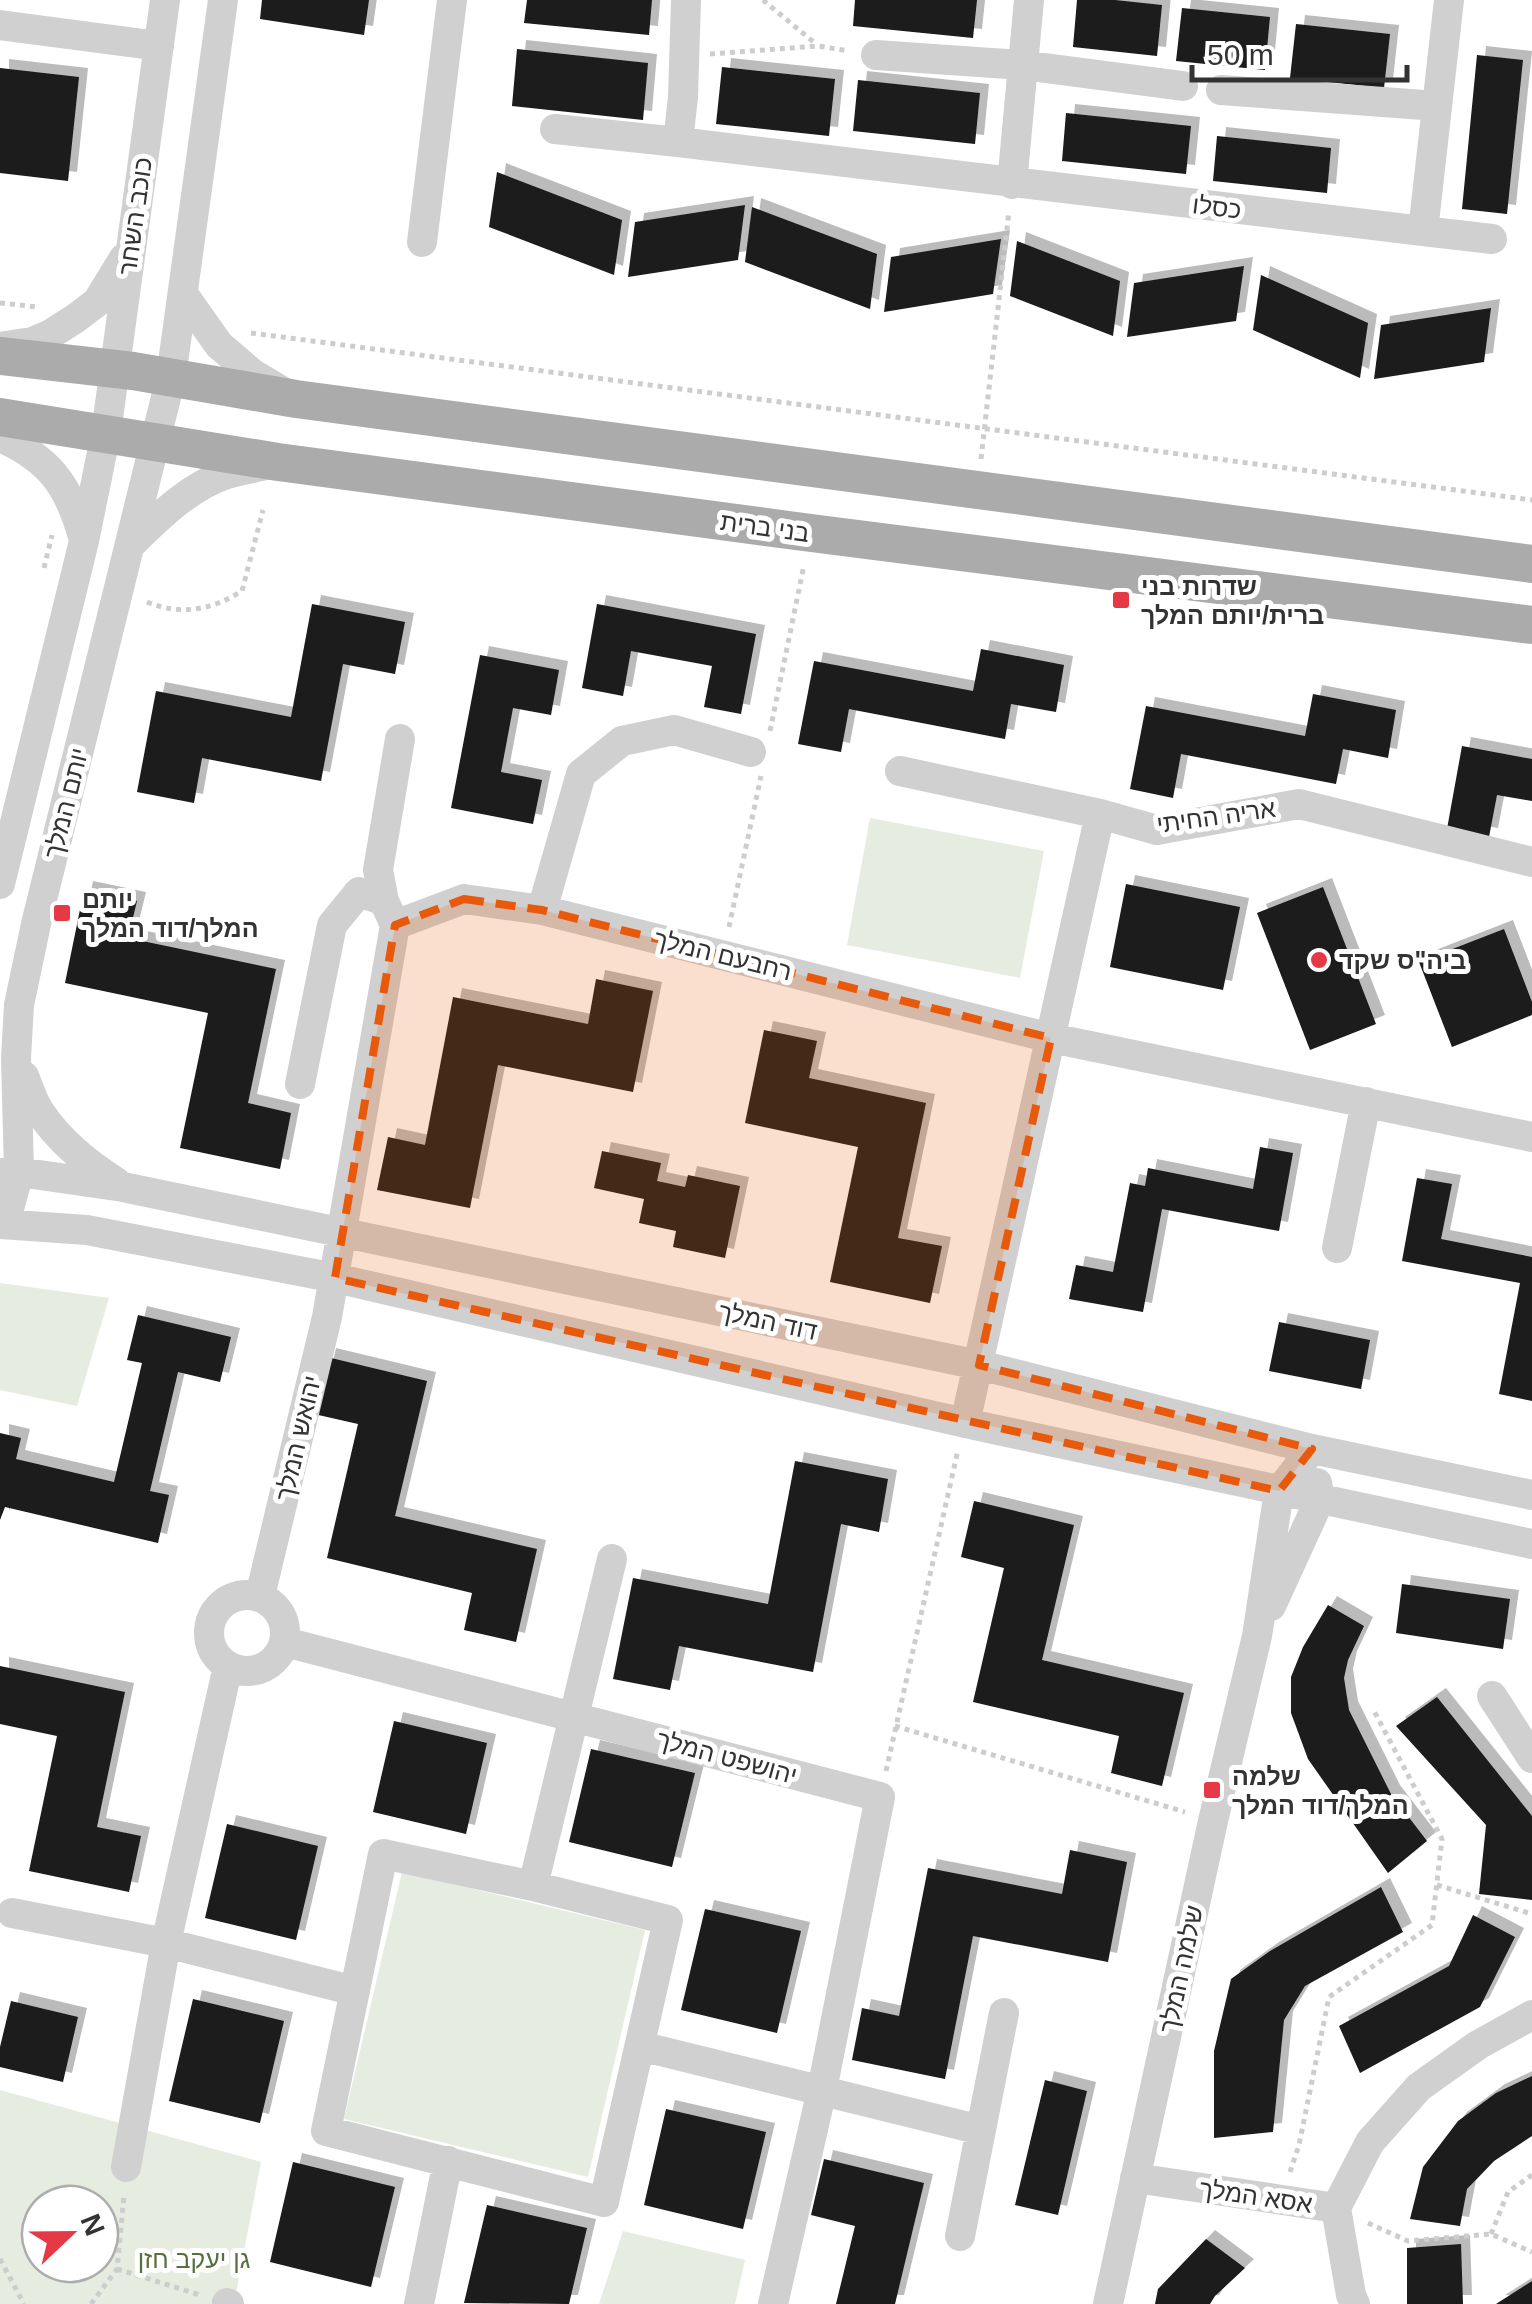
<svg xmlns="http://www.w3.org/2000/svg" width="1532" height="2304" viewBox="0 0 1532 2304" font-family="Arial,'Noto Sans Hebrew',sans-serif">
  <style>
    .green { fill: #e6ecdf; fill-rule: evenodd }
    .building { fill: #1a1a1a; filter: url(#shadow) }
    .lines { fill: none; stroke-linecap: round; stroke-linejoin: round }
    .path { stroke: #cdcdcd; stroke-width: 5; stroke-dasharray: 5 5; stroke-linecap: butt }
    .minor { stroke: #d0d0d0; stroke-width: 30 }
    .major { stroke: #ababab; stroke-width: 38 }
    .marked { fill: #e8590c; fill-opacity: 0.2; stroke: #e8590c; stroke-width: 8; stroke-dasharray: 20 12; stroke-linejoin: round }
    .poi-dot { fill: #e63946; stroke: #fff; stroke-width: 4 }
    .labels { text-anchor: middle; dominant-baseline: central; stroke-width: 10; stroke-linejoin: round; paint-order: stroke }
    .street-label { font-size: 25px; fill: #333; stroke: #fff }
    .poi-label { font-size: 25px; font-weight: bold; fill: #333; stroke: #fff; text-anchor: start }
    .park-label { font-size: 25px; fill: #56703f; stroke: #fff }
  </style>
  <defs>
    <filter id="shadow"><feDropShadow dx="9" dy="-9" stdDeviation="0" flood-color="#0004"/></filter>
  </defs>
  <rect width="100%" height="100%" fill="#fff"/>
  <!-- green -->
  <path class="green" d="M870,818L1044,851L1020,978L847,945Z
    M0,1283L109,1298L77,1406L0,1390Z
    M402,1872L645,1930L588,2177L344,2119Z
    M0,2090L261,2162L234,2304H0ZM40,2204H100V2264H40Z
    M623,2231L745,2260L735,2304H599Z"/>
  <!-- building -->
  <path class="building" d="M262,0H369L364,35L260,19Z
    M527,0H652L649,35L524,23Z
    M855,0H977L973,38L853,26Z
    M1077,0H1115L1162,5L1157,56L1073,47Z
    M1182,8L1270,17L1265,70L1176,61Z
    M1296,24L1390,34L1384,88L1290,78Z
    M517,49L648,63L643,120L512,106Z
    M1477,55L1523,60L1507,214L1462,209Z
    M722,67L835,79L829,136L716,124Z
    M0,68L79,77L68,181L0,173Z
    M858,80L980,93L975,144L853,131Z
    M1066,113L1191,126L1186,174L1062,161Z
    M1217,136L1331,148L1327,193L1213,181Z
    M497,172L622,220L614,275L489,227Z
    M745,205L738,260L628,277L635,222Z
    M752,207L877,254L870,309L745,262Z
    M1001,239L993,294L884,312L891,257Z
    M1017,241L1120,281L1113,336L1010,296Z
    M1244,266L1236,321L1127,337L1134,283Z
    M1261,275L1368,323L1360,378L1253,330Z
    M1491,308L1484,362L1374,379L1381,325Z
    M312,604L405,622L395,674L343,664L321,781L202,758L194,803L137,792L156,691L291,717Z
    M597,604L756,634L741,714L704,707L712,666L631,651L623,696L582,688Z
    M981,649L1064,665L1056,712L1011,704L1005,739L849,709L841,752L798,744L814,661L973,691Z
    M480,655L559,670L551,715L513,708L501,772L542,780L533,824L451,808Z
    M1313,694L1396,710L1388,758L1343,749L1336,784L1181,754L1173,798L1130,789L1146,706L1305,736Z
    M1462,746L1532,759V801L1497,795L1489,837L1447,829Z
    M1126,884L1240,907L1223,990L1110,967Z
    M1323,887L1376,1024L1310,1050L1257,913Z
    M84,890L137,901L128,938L276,969L248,1103L291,1113L280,1169L180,1148L208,1013L65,983Z
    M1504,929L1532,1002V1015L1452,1047L1419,962Z
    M596,979L653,991L633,1092L498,1065L470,1208L377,1190L388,1137L425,1145L453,997L588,1024Z
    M764,1030L817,1041L809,1078L926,1103L898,1238L942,1246L930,1303L830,1282L858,1147L745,1123Z
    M1260,1147L1293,1153L1279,1231L1162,1209L1143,1312L1069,1299L1076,1265L1113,1272L1130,1183L1145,1186L1148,1168L1253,1189Z
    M602,1151L661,1163L657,1181L685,1187L688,1175L740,1186L725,1258L673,1247L676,1231L639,1223L644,1199L594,1188Z
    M1417,1178L1452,1184L1441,1239L1532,1257V1401L1499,1394L1520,1283L1402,1261Z
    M138,1315L231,1337L220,1382L178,1372L150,1491L169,1495L158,1543L5,1507L0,1520V1433L21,1438L16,1459L114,1482L142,1363L127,1360Z
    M1279,1322L1370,1340L1361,1389L1269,1371Z
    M327,1357L427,1381L395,1516L537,1549L516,1642L464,1630L472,1593L327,1558L358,1424L314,1414Z
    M795,1461L888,1479L879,1532L841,1524L813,1672L679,1646L670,1690L613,1679L633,1578L768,1604Z
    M974,1501L1074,1525L1042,1660L1184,1693L1162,1786L1111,1773L1119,1736L973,1702L1004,1568L961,1557Z
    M1402,1584L1510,1599L1503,1649L1396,1633Z
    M1328,1605L1364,1626L1348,1660L1344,1678L1349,1710L1391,1794L1427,1841L1388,1873L1308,1759L1291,1713V1677L1303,1647Z
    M0,1666L125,1692L97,1827L141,1836L129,1892L29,1871L57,1736L0,1724Z
    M1437,1697L1532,1816V1900L1479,1894L1486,1825L1396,1726Z
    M394,1721L487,1743L466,1834L373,1812Z
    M591,1749L695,1773L672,1867L569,1842Z
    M227,1824L318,1846L296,1940L205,1918Z
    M1070,1850L1127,1862L1108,1962L973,1936L945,2079L852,2060L862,2008L899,2016L928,1868L1062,1894Z
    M1381,1887L1403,1932L1305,1986L1284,2020L1273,2132L1214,2138V2051L1231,1979L1270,1951Z
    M705,1909L801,1931L777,2033L681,2010Z
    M1473,1915L1515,1937L1480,2007L1360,2073L1339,2026L1449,1966Z
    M193,1999L284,2021L260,2123L169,2101Z
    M11,2001L78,2017L63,2082L0,2067V2047Z
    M1532,2076V2136L1494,2161L1467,2189L1460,2226L1410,2219L1423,2167L1458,2121L1496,2093Z
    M1045,2080L1087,2091L1058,2215L1015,2205Z
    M666,2109L766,2132L743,2229L644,2205Z
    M824,2159L924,2183L895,2304H836L855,2226L811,2215Z
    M293,2162L395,2187L371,2287L270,2262Z
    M487,2205L587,2228L569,2304L464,2303Z
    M1206,2239L1245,2268L1215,2296L1210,2304H1155L1158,2289Z
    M1461,2244L1463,2304H1407V2248Z
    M1532,2281V2304H1496Z"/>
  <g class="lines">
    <!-- path -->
    <path class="path" d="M763,0L816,44
      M710,54L818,46L849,51
      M0,303L38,307
      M251,333L1532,500
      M981,459L1009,211
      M44,568L52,535
      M147,602C181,616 211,610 242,591L263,510
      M770,731L804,565
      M729,927L761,776
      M895,1726L1185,1812
      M886,1771L958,1450
      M1437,1885L1532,1914
      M1290,2172L1299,2145L1329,1997L1432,1925L1442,1839L1374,1711
      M1368,2223L1408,2241L1491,2234L1532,2252
      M1491,2234L1508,2192L1532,2175
      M0,2259L24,2304
      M117,2269L200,2295
      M91,2304L117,2269L124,2195"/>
    <!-- minor -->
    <path class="minor" d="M686,0L683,97L678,142L1423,231L1449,0
      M0,25L159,46
      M876,55L1022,65L1183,86
      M1221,90L1437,106
      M555,129L678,142
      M1012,184L1029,0
      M1423,231L1492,239
      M422,242L452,0
      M183,294L219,345L253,374L285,393
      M0,347L32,342L51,334L76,318L97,302L124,258
      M0,437C50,459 69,486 83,537
      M130,545C159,517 188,487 227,474C240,470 254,468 267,465
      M900,771L1100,814L1157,830L1299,804L1532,862
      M0,884L84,541L106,433L165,0
      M384,901L378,870L400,739
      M542,910L581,774L622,741L674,730L751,752
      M24,1076C29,1088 33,1102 40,1112C60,1142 87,1163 116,1182
      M300,1084L332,925L359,892L384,901L395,925
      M0,1173L19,1172L123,1187L979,1365L1312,1449L1532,1495
      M5,1223L19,1172L16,1058L19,1005L36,924L171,377L223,0
      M0,1224L87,1230L335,1278L965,1423L1532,1544
      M1337,1248L1366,1102
      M965,1423L1100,814
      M209 1633a38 38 0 1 1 76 0a38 38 0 1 1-76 0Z
      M260,1596L327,1317L395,925L464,899L542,910L1051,1038L1532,1137
      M1271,1606L1320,1499L1317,1483
      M285,1642L880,1797L822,2090L773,2304
      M1492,1696L1532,1758
      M383,1854L533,1886L668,1920L604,2202L326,2131Z
      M533,1886L612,1559
      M12,1913L166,1943L355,1991
      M640,2046L981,2130
      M126,2167L166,1943L228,1666
      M1135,2178L1336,2208
      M1336,2208L1370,2142L1419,2087L1478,2045L1532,2015
      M1336,2208L1351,2295L1355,2304
      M960,2236L1004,2013
      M227,2303L229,2304
      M419,2304L448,2161
      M1108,2304L1213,1821L1257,1636L1279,1491L1312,1449"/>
    <!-- major -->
    <path class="major" d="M0,356L133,371L296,399L1532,564
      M0,417L278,462L811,533L1532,625"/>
  </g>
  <!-- marked area -->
  <path class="marked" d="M464,899L542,910L1051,1038L979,1365L1312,1449L1279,1491L335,1278L395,925Z"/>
  <!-- markers -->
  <g class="poi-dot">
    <rect x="1111" y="590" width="20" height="20" rx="5"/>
    <rect x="52" y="903" width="20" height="20" rx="5"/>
    <circle cx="1319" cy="960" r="10"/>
    <rect x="1202" y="1780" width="20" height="20" rx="5"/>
  </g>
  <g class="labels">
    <!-- street labels -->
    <g class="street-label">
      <text transform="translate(1217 207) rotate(7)">כסלו</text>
      <text transform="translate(135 216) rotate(-82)">כוכב השחר</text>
      <text transform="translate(765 527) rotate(8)">בני ברית</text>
      <text transform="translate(66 803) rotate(-76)">יותם המלך</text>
      <text transform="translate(1216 816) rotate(-8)">אריה החיתי</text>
      <text transform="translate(723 955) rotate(14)">רחבעם המלך</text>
      <text transform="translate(768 1321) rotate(12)">דוד המלך</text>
      <text transform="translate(298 1438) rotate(-77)">יהואש המלך</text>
      <text transform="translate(727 1757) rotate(15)">יהושפט המלך</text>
      <text transform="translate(1181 1969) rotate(-78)">שלמה המלך</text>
      <text transform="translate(1256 2196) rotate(8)">אסא המלך</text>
    </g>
    <!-- poi labels -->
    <g class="poi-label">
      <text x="1141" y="586">שדרות בני<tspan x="1141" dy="29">ברית/יותם המלך</tspan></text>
      <text x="82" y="899">יותם<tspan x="82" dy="29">המלך/דוד המלך</tspan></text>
      <text x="1339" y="960">ביה"ס שקד</text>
      <text x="1232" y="1776">שלמה<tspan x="1232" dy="29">המלך/דוד המלך</tspan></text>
    </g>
    <!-- park labels -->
    <g class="park-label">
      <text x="194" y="2259">גן יעקב חזן</text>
    </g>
  </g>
  <!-- north arrow -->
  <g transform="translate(70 2234) rotate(68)"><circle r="48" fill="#ffffff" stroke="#adadad" stroke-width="2.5"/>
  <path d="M0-8L18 38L0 25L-18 38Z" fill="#e63946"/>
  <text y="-15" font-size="28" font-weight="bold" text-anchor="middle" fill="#333333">N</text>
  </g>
  <!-- scale -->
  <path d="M1192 65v15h215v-15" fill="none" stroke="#333333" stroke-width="5"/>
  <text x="1207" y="65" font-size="30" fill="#333333" stroke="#ffffff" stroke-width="8" paint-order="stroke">50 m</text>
</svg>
